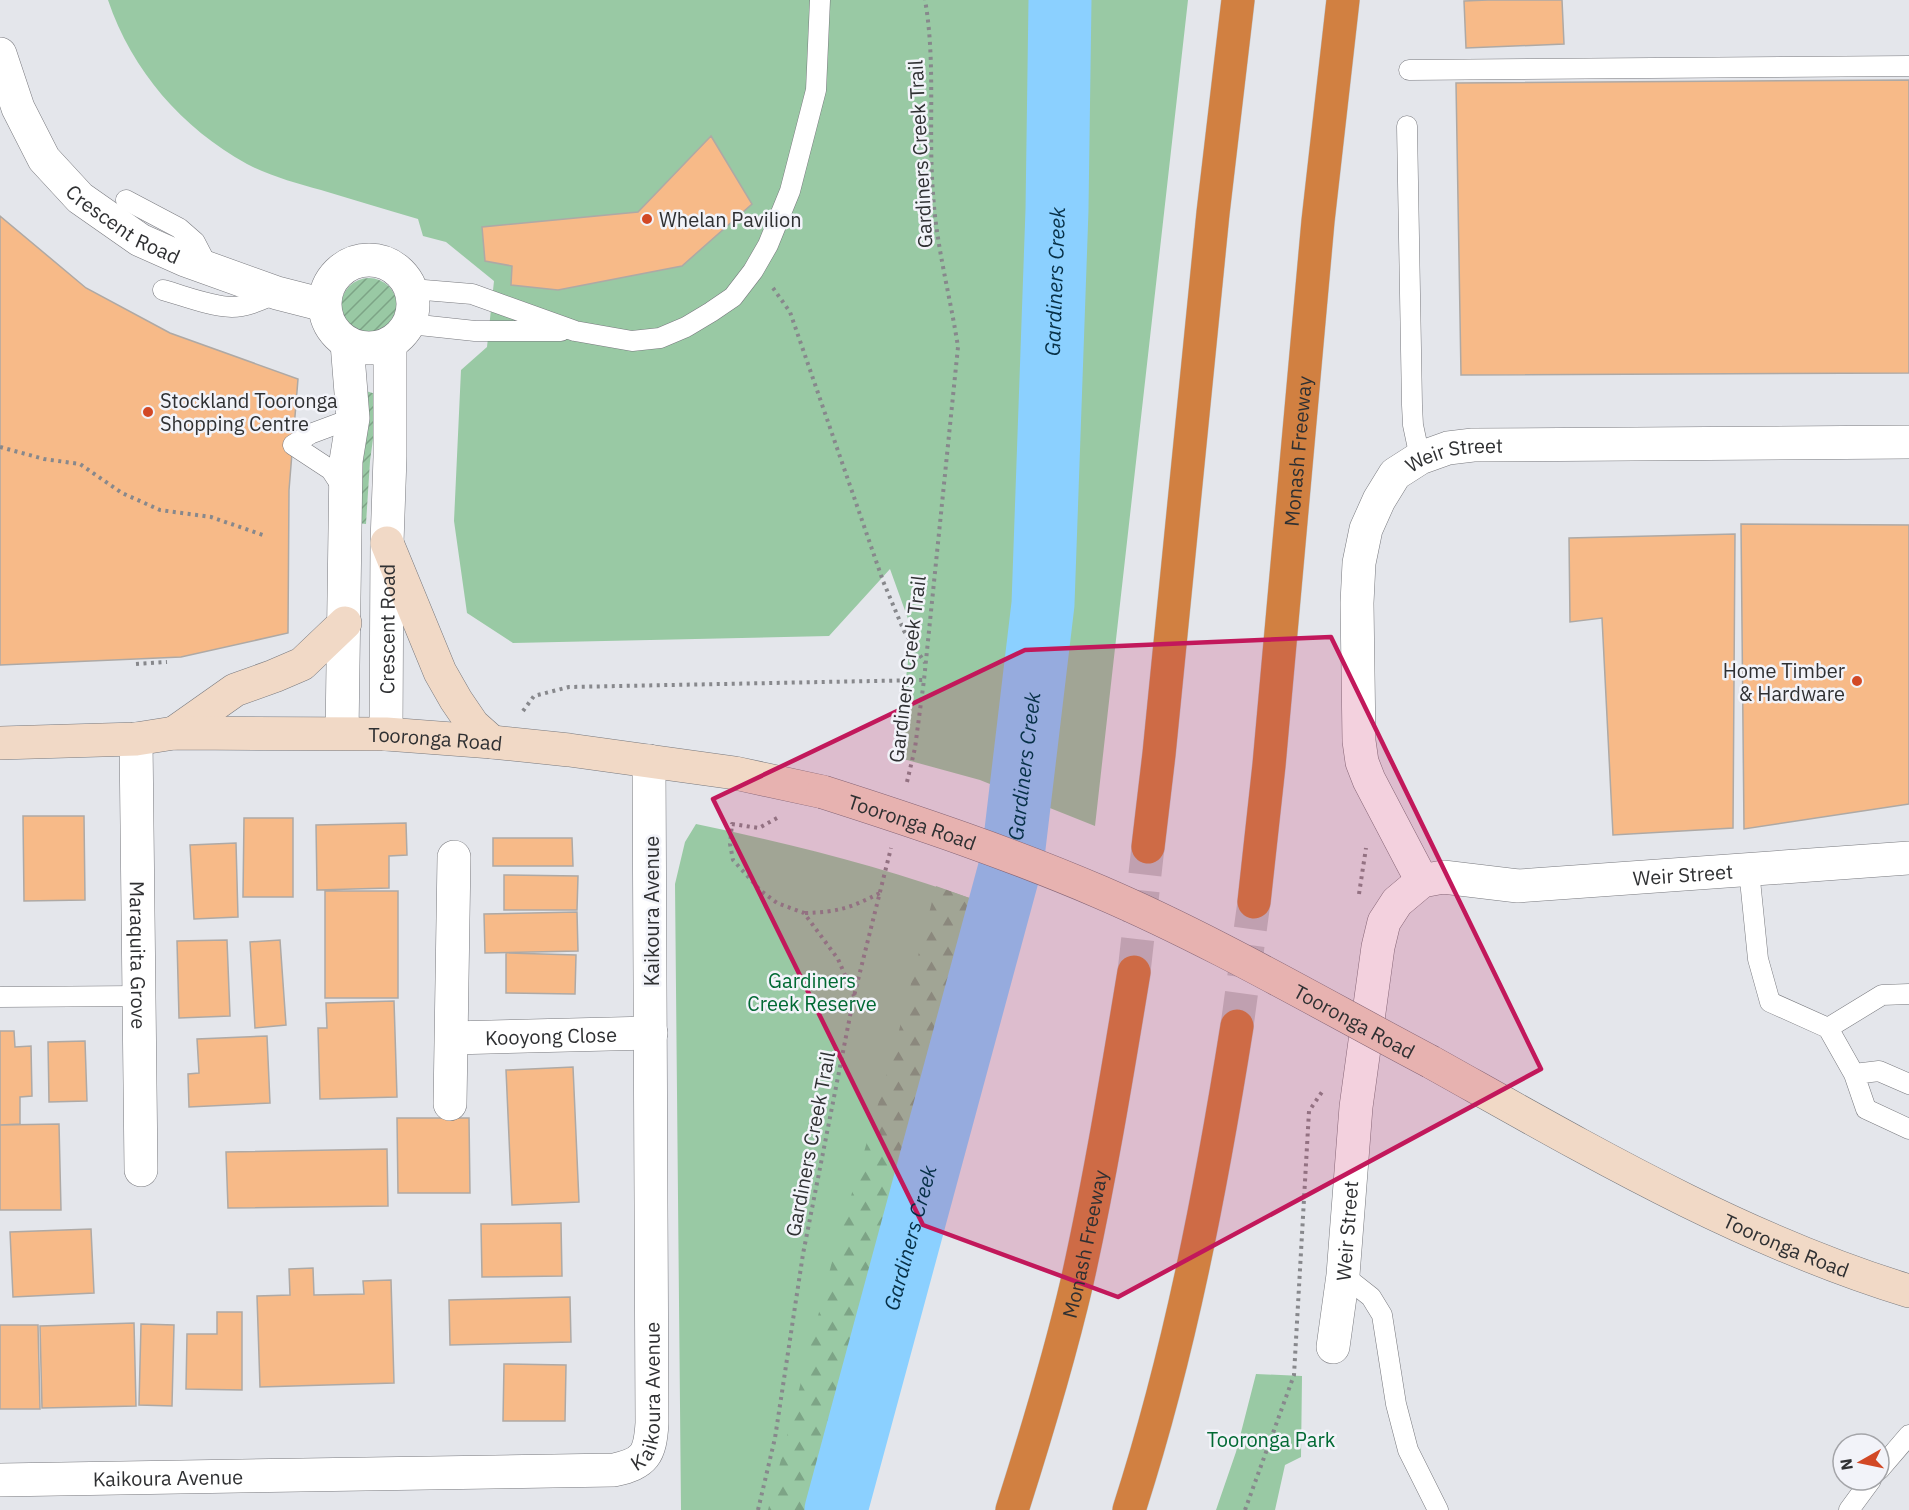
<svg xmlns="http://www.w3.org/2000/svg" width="1909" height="1510" viewBox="0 0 1909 1510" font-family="'IBM Plex Sans',sans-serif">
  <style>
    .green { fill: #99c9a4 }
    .forest { fill: url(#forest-firs) }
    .garden { fill: url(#garden-furrows) }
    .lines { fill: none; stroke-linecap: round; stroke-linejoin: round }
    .river { stroke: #8bd0ff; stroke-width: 63 }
    .building { fill: #f7ba88; stroke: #aea9a5; stroke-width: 1.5 }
    .highway-tunnel { stroke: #c0c2c6; stroke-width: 33; stroke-dasharray: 33 16; stroke-linecap: butt }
    .lane-casing { stroke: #78797e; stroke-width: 21 }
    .street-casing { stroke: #78797e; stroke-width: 34 }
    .secondary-casing { stroke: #78797e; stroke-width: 34 }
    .highway-casing { stroke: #c1c1c2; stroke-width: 34 }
    .path { stroke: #87888c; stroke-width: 4; stroke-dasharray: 3 4.5; stroke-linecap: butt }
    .lane { stroke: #fff; stroke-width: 20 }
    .street { stroke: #fff; stroke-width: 33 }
    .secondary { stroke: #f1d9c6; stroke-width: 33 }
    .highway { stroke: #d18041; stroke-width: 33 }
    .secondary-bridge-casing { stroke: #78797e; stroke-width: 34; stroke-linecap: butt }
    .secondary-bridge { stroke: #f1d9c6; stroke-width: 33 }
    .marked { fill: #c2185b; fill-opacity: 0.2; stroke: #c2185b; stroke-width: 4.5; stroke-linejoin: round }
    .poi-dot { fill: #d24825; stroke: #f2f3f9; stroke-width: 2 }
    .labels { text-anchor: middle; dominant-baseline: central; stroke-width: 5; stroke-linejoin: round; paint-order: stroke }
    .street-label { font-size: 20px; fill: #2f3032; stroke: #f2f3f9 }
    .poi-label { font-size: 20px; fill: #2f3032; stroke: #f2f3f9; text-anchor: start }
    .park-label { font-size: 20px; fill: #016933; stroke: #f2f3f9 }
    .water-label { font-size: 21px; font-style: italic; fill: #073047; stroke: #f2f3f9 }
  </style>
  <defs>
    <pattern id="forest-firs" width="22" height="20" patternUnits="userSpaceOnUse" patternTransform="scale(1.5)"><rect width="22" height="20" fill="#99c9a4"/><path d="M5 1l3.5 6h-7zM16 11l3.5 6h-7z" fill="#7da486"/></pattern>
    <pattern id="garden-furrows" width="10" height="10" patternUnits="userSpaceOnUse" patternTransform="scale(1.5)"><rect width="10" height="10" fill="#99c9a4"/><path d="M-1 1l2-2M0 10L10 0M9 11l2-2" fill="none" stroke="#7da486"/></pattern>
  </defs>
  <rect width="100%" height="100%" fill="#e4e6eb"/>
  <!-- green -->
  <path class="green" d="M108,0H1188L1095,826L980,780L896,757L912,630L890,569L829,636L513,643L467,613L454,521L461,370L487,347L494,281L446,242L423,236L418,219C385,209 353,200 321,190C296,183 270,176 247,164C182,128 132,71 108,0Z
    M696,824C792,844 886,868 978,901C921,1104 867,1308 806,1510H681L675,884L685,842Z
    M1256,1374L1302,1376L1301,1457L1285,1465L1275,1510H1216L1236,1452Z"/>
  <!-- forest -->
  <path class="forest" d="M936,886L978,901C921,1104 867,1308 806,1510H768L834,1254L894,1050Z"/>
  <!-- garden -->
  <path class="garden" d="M341 306a28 28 0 1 1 56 0a28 28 0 1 1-56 0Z
    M366,391L379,395L370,461L366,524L356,523Z"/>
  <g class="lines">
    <!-- river -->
    <path class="river" id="s1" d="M836,1510L1013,856L1043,604L1057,210L1060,0"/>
  </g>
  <!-- building -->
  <path class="building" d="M1488,0H1562L1564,44L1466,48L1464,1Z
    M1909,80V373L1461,375L1456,83Z
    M711,136L752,204L682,266L558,290L511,285L512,266L485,261L482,227L638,212Z
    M0,216L86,288L170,333L298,379L289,490L288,633L181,657L0,665Z
    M1741,524L1909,525V804L1744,829Z
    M1735,534L1733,828L1613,835L1602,618L1570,622L1569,538Z
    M23,816H84L85,900L24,901Z
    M244,818H293V897H243Z
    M406,823L407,855L389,856V888L317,890L316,825Z
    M493,838H572L573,866H493Z
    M236,843L238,917L194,919L190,845Z
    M504,875L578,876L577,910H504Z
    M325,891H398V998H325Z
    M577,912L578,951L485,953L484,914Z
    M227,940L230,1016L179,1018L177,941Z
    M280,940L286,1025L255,1028L250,942Z
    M506,953L576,955L575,994L506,993Z
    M394,1001L397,1097L320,1099L318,1028H327L326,1003Z
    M0,1031H14L15,1047L31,1046L32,1096L20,1097V1124L0,1125Z
    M267,1036L270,1103L189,1107L188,1074L199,1073L197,1039Z
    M85,1041L87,1101L49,1102L48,1042Z
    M573,1067L579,1202L512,1205L506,1070Z
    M397,1118H469L470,1193H398Z
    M59,1124L61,1210H0V1125Z
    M387,1149L388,1206L228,1208L226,1152Z
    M561,1223L562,1276L482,1277L481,1224Z
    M91,1229L94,1293L13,1297L10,1232Z
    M313,1268L314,1295L364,1294L363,1281L391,1280L394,1383L260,1387L257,1296L290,1295L289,1269Z
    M570,1297L571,1342L450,1345L449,1300Z
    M217,1312H242V1390L186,1389L187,1334H217Z
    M134,1323L136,1406L42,1408L40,1326Z
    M141,1324L174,1325L172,1406L139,1405Z
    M0,1325H38L40,1409H0Z
    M504,1364L566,1365L565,1421H503Z"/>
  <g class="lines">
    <!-- highway-tunnel -->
    <path class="highway-tunnel" d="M1134,972L1148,847
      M1237,1026L1254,902"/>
    <defs>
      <path id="lane" d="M1409,70L1909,66
        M1407,126L1412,405L1413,425L1420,458
        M126,200L179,228L195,242L209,269
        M412,289L472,294L575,331L632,341L660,338L686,327L711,312L733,297L753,271L768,245L790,191L816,90L820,0
        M163,290C185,296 209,306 232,307C248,307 263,299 277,293
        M410,324L475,331H561
        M344,490L331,470L293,445L310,434L353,418
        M1749,870L1758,959L1770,1002L1828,1028L1882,995L1909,994
        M0,997L138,996
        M1828,1028L1854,1074L1866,1109L1909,1129
        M1854,1074L1879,1071L1909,1084
        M1343,1275L1371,1297L1382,1315L1396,1404L1408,1450L1438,1510
        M1879,1470L1909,1435
        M1849,1510L1871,1480"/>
      <g id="street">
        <path id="s2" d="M0,54L18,108L44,159L80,198L140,240L185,260L277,293L324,305"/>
        <circle cx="369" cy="304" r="44"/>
        <path d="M342,733L346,461L353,418L347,343"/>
        <path id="s3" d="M386,734L387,543L390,457V344"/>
        <path id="s4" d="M136,739L141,1170"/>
        <path id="s5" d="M1422,881L1369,780L1362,762L1359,741L1357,603L1359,563L1366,529L1379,500L1395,474L1420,458L1448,448L1473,445L1909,442"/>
        <path id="s6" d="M452,1038L651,1033"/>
        <path d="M450,1104L454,857"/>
        <path id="s7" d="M1333,1347L1343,1275L1356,1107L1378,947L1384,922L1397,902L1422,881L1443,877L1518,886L1909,858"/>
        <path id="s8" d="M0,1480L614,1470C645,1463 650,1455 652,1423L649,761"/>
      </g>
      <g id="secondary">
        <path d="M387,543L440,672L456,700L473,725L492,742"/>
        <path d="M174,733L235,690L274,676L302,664L345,623"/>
        <path id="s9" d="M0,743L136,739L174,733L386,734L492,742L569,750L735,773L823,792"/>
        <path id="s10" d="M1431,1062C1585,1148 1739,1239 1909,1291"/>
      </g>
      <g id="highway">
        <path d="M1148,847L1159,754L1213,213L1238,0"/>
        <path id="s11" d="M1254,902L1269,765L1318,221L1343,0"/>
        <path id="s12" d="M1012,1510C1036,1435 1059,1359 1077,1282C1100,1179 1117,1075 1134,972"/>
        <path d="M1129,1510C1180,1352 1211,1189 1237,1026"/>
      </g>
    </defs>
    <!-- lane casing -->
    <use href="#lane" class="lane-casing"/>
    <!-- street casing -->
    <use href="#street" class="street-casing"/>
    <!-- secondary casing -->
    <use href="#secondary" class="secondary-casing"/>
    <!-- highway casing -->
    <use href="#highway" class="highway-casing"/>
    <!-- path -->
    <path class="path" d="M773,288L790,312L883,581L904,631L925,663
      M0,447L44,459L80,464L122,493L160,510L211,517L263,535
      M136,664L167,662
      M523,711L534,696L569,687L924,680
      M907,782L915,748L924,680L958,347C950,295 936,245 933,193C928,130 936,62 925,0
      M777,818L759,828L732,824L730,844L733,860L760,890L777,903L804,913L838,959L854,996
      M1359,894L1366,848
      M805,913C838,912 850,908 880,893
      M758,1510L775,1438L803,1254L854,996L891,848
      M1245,1510L1294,1375L1309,1111L1322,1092"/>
    <!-- lane -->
    <use href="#lane" class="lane"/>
    <!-- street -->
    <use href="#street" class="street"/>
    <!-- secondary -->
    <use href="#secondary" class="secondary"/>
    <!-- highway -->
    <use href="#highway" class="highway"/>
    <defs>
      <g id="secondary-bridge">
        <path id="s13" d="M823,792C917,822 1009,853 1100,892C1214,941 1321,1004 1431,1062"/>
      </g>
    </defs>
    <!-- secondary-bridge casing -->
    <use href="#secondary-bridge" class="secondary-bridge-casing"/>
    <!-- secondary-bridge -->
    <use href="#secondary-bridge" class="secondary-bridge"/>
  </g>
  <!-- marked area -->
  <path class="marked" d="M1331,637L1541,1069L1118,1297L923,1225L713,799L1025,650Z"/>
  <!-- markers -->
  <g class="poi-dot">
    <circle cx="647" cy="219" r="6"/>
    <circle cx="148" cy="412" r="6"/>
    <circle cx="1857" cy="681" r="6"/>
  </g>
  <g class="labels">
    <!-- street labels -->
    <g class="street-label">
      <text transform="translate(920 154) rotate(-93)">Gardiners Creek Trail</text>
      <text stroke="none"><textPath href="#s2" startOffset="218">Crescent Road</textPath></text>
      <text stroke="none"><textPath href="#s11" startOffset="453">Monash Freeway</textPath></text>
      <text stroke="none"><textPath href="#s5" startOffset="494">Weir Street</textPath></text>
      <text stroke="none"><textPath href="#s3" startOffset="105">Crescent Road</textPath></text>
      <text transform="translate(907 669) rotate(-83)">Gardiners Creek Trail</text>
      <text stroke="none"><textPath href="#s9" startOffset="436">Tooronga Road</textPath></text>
      <text stroke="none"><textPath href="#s13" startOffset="94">Tooronga Road</textPath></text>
      <text stroke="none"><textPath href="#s7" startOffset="747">Weir Street</textPath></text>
      <text transform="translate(651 911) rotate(-90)">Kaikoura Avenue</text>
      <text stroke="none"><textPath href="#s4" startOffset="216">Maraquita Grove</textPath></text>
      <text stroke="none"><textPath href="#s13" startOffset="580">Tooronga Road</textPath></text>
      <text stroke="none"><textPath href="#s6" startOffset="99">Kooyong Close</textPath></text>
      <text transform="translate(810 1144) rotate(-79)">Gardiners Creek Trail</text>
      <text stroke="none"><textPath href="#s7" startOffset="117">Weir Street</textPath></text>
      <text stroke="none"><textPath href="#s12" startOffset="276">Monash Freeway</textPath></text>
      <text stroke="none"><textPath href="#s10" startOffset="400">Tooronga Road</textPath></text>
      <text stroke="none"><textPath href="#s8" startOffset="708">Kaikoura Avenue</textPath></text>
      <text stroke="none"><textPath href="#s8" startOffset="168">Kaikoura Avenue</textPath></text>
    </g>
    <!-- poi labels -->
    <g class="poi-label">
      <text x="659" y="219">Whelan Pavilion</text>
      <text x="160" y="400">Stockland Tooronga<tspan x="160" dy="23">Shopping Centre</tspan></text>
      <text x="1845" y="670" text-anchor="end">Home Timber<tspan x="1845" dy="23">&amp; Hardware</tspan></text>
    </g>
    <!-- park labels -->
    <g class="park-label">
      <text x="812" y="980">Gardiners<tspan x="812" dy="23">Creek Reserve</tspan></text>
      <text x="1271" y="1439">Tooronga Park</text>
    </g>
    <!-- water labels -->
    <g class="water-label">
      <text stroke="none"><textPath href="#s1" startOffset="1254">Gardiners Creek</textPath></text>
      <text stroke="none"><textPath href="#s1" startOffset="768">Gardiners Creek</textPath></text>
      <text stroke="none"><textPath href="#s1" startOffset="282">Gardiners Creek</textPath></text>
    </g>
  </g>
  <!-- north arrow -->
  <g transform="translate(1861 1462) rotate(261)"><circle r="28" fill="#f2f3f9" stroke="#a4a5a9" stroke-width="1.5"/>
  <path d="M0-4.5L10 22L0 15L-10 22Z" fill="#d24825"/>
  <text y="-9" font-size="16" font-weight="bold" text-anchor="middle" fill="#2f3032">N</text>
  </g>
</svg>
